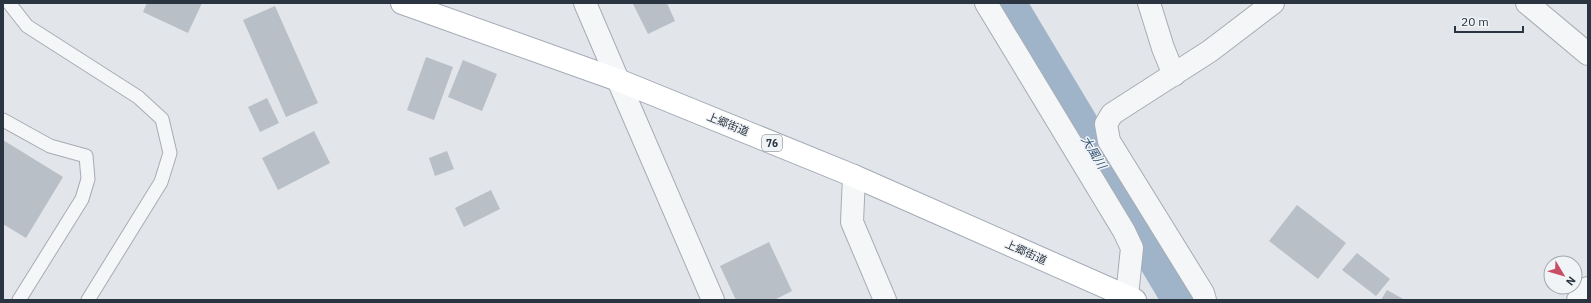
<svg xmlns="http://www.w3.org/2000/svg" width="1591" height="303" viewBox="0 0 1591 303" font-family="'IBM Plex Sans','Noto Sans JP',sans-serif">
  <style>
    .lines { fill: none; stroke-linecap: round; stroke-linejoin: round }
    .river { stroke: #9fb4c8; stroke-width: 41 }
    .building { fill: #b9bfc6 }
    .service-casing { stroke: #a7acb4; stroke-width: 15 }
    .minor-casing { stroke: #a7acb4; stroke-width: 24 }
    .tertiary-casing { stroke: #a7acb4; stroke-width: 24 }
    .primary-casing { stroke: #a2aab5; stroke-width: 24 }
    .service { stroke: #f4f6f8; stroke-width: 13 }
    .minor { stroke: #f4f6f8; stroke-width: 22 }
    .tertiary { stroke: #f4f6f8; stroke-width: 22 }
    .primary { stroke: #fff; stroke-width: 22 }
    .labels { text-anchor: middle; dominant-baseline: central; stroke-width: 3; stroke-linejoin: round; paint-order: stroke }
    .shield { fill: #f1f4f7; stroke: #666e78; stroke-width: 1 }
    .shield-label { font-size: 10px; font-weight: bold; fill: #2b3441 }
    .street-label { font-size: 11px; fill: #2b3441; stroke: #f1f4f7 }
    .water-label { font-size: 12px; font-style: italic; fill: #365473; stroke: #f1f4f7 }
  </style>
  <rect width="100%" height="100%" fill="#e2e5ea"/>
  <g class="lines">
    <!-- river -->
    <path class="river" d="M1005,3L1183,300"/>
  </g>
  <!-- building -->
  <path class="building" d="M147,3H202L188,33L143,12Z
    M635,3H667L675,21L648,34L633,4Z
    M275,6L318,103L286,117L243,20Z
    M426,57L453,67L434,120L407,110Z
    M463,60L497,74L482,111L448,97Z
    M267,98L279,123L260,132L248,107Z
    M314,131L330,163L278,190L262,158Z
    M3,140L63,177L26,238L3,224Z
    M447,151L454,169L435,176L429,158Z
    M491,190L500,209L464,227L455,208Z
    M1297,205L1346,243L1318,279L1269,241Z
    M769,242L792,291L774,300H736L720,266Z
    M1357,253L1390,279L1376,296L1342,270Z
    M1387,290L1405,300H1381Z"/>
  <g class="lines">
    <defs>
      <path id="service" d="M9,3L27,26L138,97L162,119L170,153L161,182L88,300
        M3,120L50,146L86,156L88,179L82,199L19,300"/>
      <path id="minor" d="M986,3L1124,231L1132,248L1127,296
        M1149,3L1163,48L1174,75
        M1527,3L1588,54
        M618,80L713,300
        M854,176L852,222L885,300
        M1205,300L1203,293L1109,141L1106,124L1112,114L1210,51L1273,3
        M1578,300L1588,288"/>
      <path id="tertiary" d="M585,3L618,80"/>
      <path id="primary" d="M402,3L618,80L854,176L1135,300"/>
    </defs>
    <!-- service casing -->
    <use href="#service" class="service-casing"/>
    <!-- minor casing -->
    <use href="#minor" class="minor-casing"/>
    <!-- tertiary casing -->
    <use href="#tertiary" class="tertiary-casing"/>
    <!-- primary casing -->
    <use href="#primary" class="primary-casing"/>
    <!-- service -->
    <use href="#service" class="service"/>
    <!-- minor -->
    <use href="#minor" class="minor"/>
    <!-- tertiary -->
    <use href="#tertiary" class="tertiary"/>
    <!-- primary -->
    <use href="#primary" class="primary"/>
  </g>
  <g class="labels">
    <!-- shield labels -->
    <rect class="shield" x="762" y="135" width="20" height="16" rx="3"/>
    <g class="shield-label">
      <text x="772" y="143">76</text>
    </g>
    <!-- street labels -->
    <g class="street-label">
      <text transform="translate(728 124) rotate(22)">上郷街道</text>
      <text transform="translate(1026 252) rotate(24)">上郷街道</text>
    </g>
    <!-- water labels -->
    <g class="water-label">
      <text transform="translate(1094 152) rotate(59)">大風川</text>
    </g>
  </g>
  <!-- border -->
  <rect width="1591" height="303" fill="none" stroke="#2b3441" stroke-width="8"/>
  <!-- north arrow -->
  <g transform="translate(1563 275) rotate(128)"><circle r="19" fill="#f1f4f7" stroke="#a2a7ae"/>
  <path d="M0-3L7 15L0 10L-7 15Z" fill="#c94d65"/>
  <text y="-6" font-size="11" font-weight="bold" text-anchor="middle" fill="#2b3441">N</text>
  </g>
  <!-- scale -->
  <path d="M1455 26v6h68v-6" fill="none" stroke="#2b3441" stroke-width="2"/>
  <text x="1461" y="26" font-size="12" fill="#2b3441" stroke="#f1f4f7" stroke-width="3" paint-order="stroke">20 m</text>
</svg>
